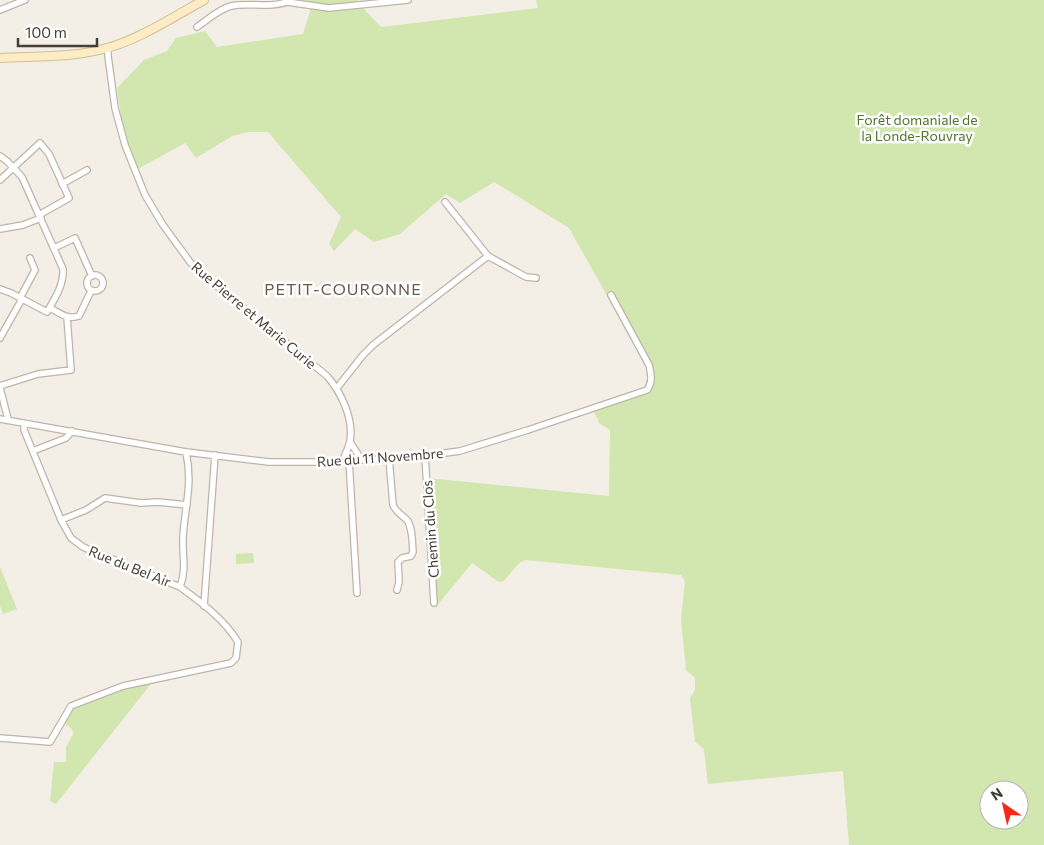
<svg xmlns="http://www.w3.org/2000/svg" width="1044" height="845" viewBox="0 0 1044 845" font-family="Commissioner,sans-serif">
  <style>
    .green { fill: #d2e7af; fill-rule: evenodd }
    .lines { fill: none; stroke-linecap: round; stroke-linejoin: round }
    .street-casing { stroke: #beb5a9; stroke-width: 8 }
    .secondary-casing { stroke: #d2be96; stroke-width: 10 }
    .street { stroke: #fff; stroke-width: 5.5 }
    .secondary { stroke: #feecc5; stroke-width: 8 }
    .labels { text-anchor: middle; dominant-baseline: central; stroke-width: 5; stroke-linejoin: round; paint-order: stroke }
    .park-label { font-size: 14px; fill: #4d7629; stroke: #fff }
    .street-label { font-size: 14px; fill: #453e35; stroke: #fff }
    .quarter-label { font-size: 16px; letter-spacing: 1px; fill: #685b4d; stroke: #fff }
  </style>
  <rect width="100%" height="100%" fill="#f3eee6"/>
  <!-- green -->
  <path class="green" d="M296,0H357L358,3L381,27L538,8L536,0H1044V845H849L843,771L708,784L704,749L695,742L690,698L695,690V678L686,670L681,619L685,581L681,575L525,560L519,563L504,581L499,582L472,563L435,608L427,478L609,496L610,430L599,423L593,409L646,392L650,372L569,228L494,182L460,203L446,194L400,234L374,242L355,229L334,251L329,244L341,217L268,132H249L232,136L196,158L185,143L136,170L121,116L117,88L144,60L167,51L176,38L205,31L217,47L303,34L312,5ZM989,790H1019V820H989Z
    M253,553L254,563L236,564V554Z
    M0,567L17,609L3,614L0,606Z
    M150,683V685L56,804L50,801L54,762H66V747L73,734L72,729L64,723L70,711L127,687Z"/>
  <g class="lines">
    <defs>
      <path id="street" d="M287,2L329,8L408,0
        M0,10L25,0
        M197,27C207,20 219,9 231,6C250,2 271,9 289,1
        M108,48V56L115,108L125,145L145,195L163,225L190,262L207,278L327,376C341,392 354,419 350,441C349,447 345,454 343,460
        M0,156L7,161L22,177L63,269C64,285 55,298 47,312L11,293L0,289
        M0,180L40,143L49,154L69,198L39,215
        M62,184L87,170
        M445,202L488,256L526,277L536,278
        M0,229L23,225L41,218
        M54,248L75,238L92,276
        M87 283a8 8 0 1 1 16 0a8 8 0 1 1-16 0Z
        M20,298L35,270L30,258
        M50,308C60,313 67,320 79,316L91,291
        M0,338L22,299
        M0,386L38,374L71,370L67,317
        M0,388L8,419
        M337,388L363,355L373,345L488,256
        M0,419L186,452L269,462H317L408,458L460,451L528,430L647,390C653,382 651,374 649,365L611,295
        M24,423V430L61,520L71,538L83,547L180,587C187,568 182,556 183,537C185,505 193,485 186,452
        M350,442L361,459
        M33,451L66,438L72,431
        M425,455L434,603
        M389,458L393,505C396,512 402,515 407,520C413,528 412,543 413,552L411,556L402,558L398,562L399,582L397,590
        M349,460L357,593
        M61,520L86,510L105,498L141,503L158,502L187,505
        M204,606L215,455
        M0,738L50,742L71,706L123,686L231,663L236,658L238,642C224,619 201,602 180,587"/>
      <path id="secondary" d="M0,58C35,56 73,58 107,48C138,40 175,16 204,0"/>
    </defs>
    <!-- street casing -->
    <use href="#street" class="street-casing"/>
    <!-- secondary casing -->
    <use href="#secondary" class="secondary-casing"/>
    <!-- street -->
    <use href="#street" class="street"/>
    <!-- secondary -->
    <use href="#secondary" class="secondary"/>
  </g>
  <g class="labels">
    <!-- park labels -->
    <g class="park-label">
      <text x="917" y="119">Forêt domaniale de<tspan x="917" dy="16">la Londe-Rouvray</tspan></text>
    </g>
    <!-- street labels -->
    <g class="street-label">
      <text transform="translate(254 315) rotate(40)">Rue Pierre et Marie Curie</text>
      <text transform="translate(380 457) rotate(-4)">Rue du 11 Novembre</text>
      <text transform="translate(430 529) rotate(-94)">Chemin du Clos</text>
      <text transform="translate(130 566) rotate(22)">Rue du Bel Air</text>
    </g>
    <!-- quarter labels -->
    <g class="quarter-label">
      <text x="343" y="288">PETIT-COURONNE</text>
    </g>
  </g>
  <!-- north arrow -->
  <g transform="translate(1004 805) rotate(326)"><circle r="24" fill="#ffffff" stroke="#b5b2ae"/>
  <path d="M0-4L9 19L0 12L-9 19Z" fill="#f72818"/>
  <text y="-8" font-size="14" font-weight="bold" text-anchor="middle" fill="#453e35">N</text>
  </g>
  <!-- scale -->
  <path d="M18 38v8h79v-8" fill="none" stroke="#453e35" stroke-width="2.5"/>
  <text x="25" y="38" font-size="15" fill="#453e35" stroke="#ffffff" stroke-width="4" paint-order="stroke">100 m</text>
</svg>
